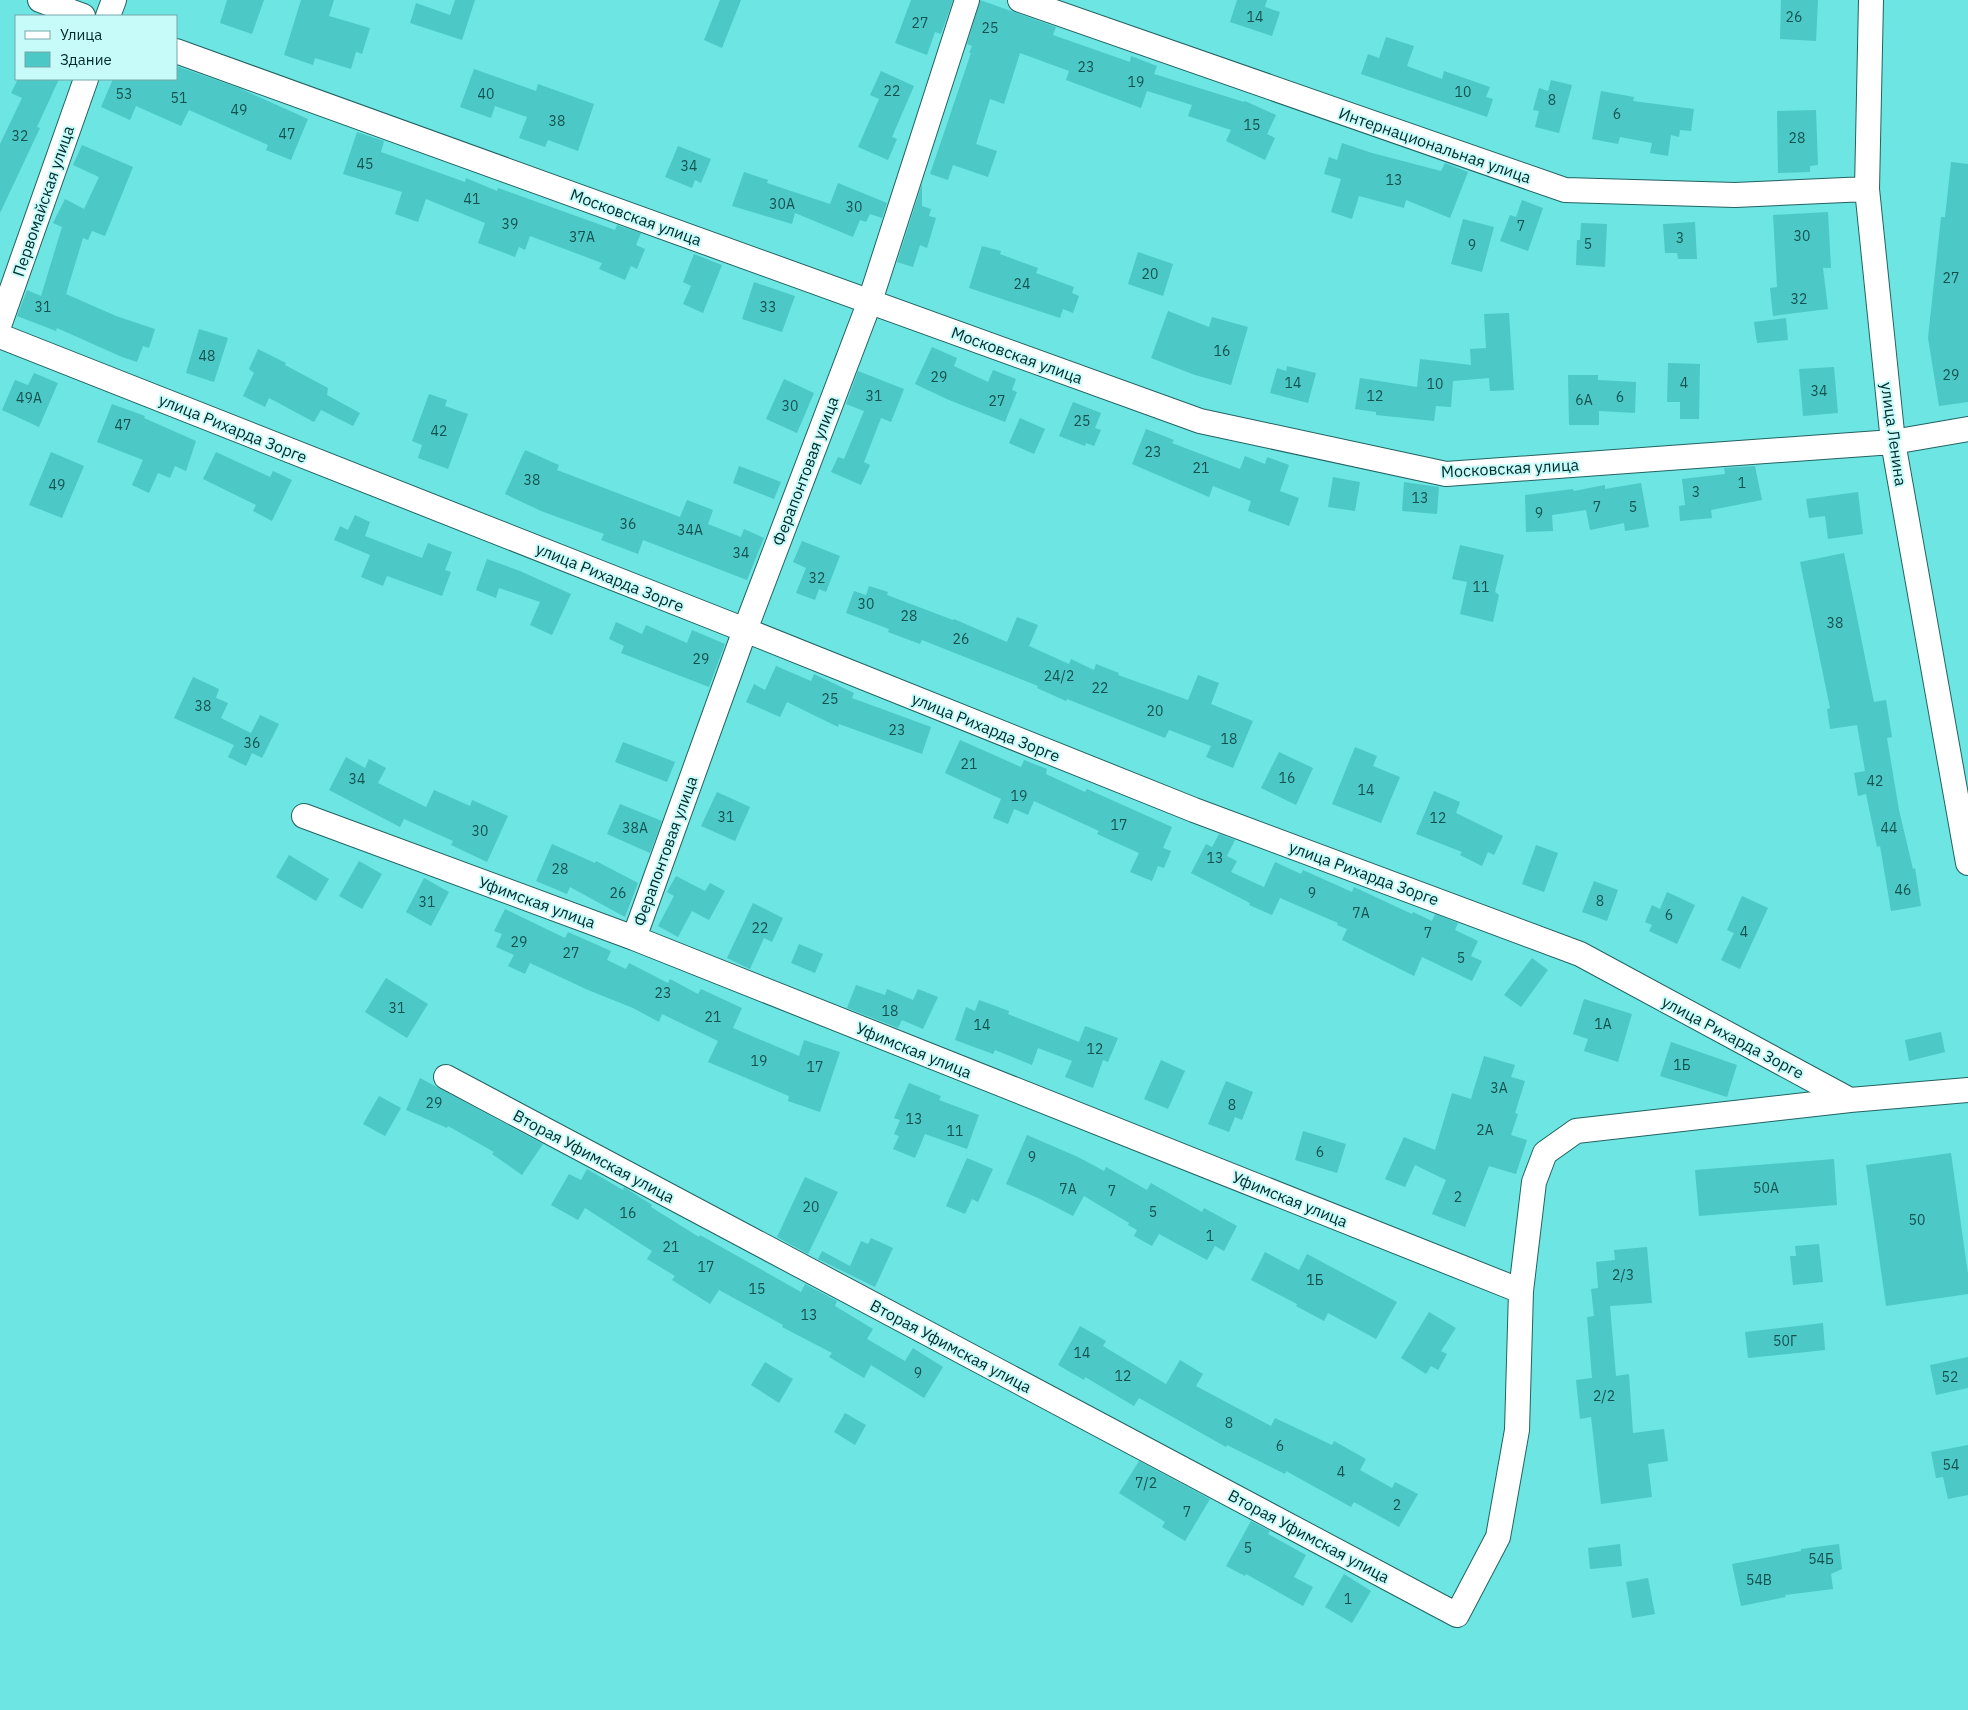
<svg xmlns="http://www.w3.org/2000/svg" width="1968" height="1710" viewBox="0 0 1968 1710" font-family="'IBM Plex Sans',sans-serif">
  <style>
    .building { fill: #4cc8c6 }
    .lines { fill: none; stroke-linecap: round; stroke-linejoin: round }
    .street-casing { stroke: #226362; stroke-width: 26 }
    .street { stroke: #fff; stroke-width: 24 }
    .labels { text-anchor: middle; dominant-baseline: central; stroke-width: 4; stroke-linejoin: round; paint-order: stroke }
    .number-label { font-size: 14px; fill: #145251 }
    .street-label { font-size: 16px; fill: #012a2a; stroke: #c6fbfa }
  </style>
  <rect width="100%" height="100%" fill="#6ce5e3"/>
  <!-- building -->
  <path class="building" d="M227,0H264L252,34L220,23Z
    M301,0H334L329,16L370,28L362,54L356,52L351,69L315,58L313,65L284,55Z
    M455,0H475L462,40L410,23L416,3L450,15Z
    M720,0H741L722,48L704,40Z
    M911,0H953L941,34L935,32L927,55L895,43Z
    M980,0L1056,27L1053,35L1130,62L1131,56L1157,66L1154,74L1244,102L1245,101L1276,115L1267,134L1275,138L1265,160L1226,141L1231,130L1188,116L1192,105L1147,91L1141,108L1066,80L1069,71L1020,53L1004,104L990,99L976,144L997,151L988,177L953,165L948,180L930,174L971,53H969L972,46L967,44Z
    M1237,0H1267L1265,7L1280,12L1272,36L1230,22Z
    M1781,0H1818L1816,41L1780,39Z
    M1386,37L1414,46L1407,66L1442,79L1444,71L1490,87L1486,97L1493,99L1487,117L1361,74L1368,54L1379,58Z
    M176,66L239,88L308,119L291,160L266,150L268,145L189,110L181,126L136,106L130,120L101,107L113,79H176Z
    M474,69L536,91L538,84L594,104L578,151L548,140L545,147L519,138L527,117L495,106L491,118L460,107Z
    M881,71L914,86L892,137L897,139L888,160L858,147L879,99L870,95Z
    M18,79H59L37,127L40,128L0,213V144L22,98L11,93Z
    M1551,80L1572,85L1559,133L1535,127L1539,111L1533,110L1539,88L1548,91Z
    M1601,91L1634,97L1633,101L1694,109L1691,131L1680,130L1679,137L1671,135L1668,156L1650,153L1652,143L1620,137L1618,144L1592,139Z
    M1816,110L1818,165L1810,166V172L1778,173L1777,111Z
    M357,132L384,141L381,152L465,182L466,178L497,191L498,188L615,230L617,225L641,233L636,245L645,249L637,269L631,266L625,280L599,269L602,263L530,236L525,250L519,247L515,257L478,243L485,223L426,199L418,222L395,214L402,192L343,174Z
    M1342,143L1372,153L1441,171L1445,163L1468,172L1450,218L1406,200L1404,208L1359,196L1352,219L1331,212L1341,179L1324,174L1329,157L1337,160Z
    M82,145L133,167L105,236L92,231L88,240L83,238L66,294L116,316L155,329L149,348L143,346L137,362L122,357L57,328L56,331L17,316L27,290L41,296L62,227L53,223L65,199L84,209L99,177L73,165Z
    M678,146L711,159L701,183L695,180L692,188L665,177Z
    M1951,162L1968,164V402L1939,406L1928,338L1941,217H1945Z
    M744,172L768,180L767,183L830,204L838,183L887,203L882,218L870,214L866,222L860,220L853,237L795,213L792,224L732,206Z
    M922,184V206L931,209L929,216L936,218L927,248L920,245L913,267L897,262Z
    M1522,200L1543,208L1528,251L1500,241L1510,215L1516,217Z
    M1828,212L1831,268H1823L1828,309L1773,316L1770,288L1777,287L1773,215Z
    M1463,219L1494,227L1482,272L1451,264Z
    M1695,222L1697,259H1678L1677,253H1665L1663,224Z
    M1581,223L1607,224L1605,267L1576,265L1577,240H1580Z
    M982,246L1001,251L1000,254L1038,268L1036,273L1074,287L1072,293L1079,296L1073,313L1063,309L1060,318L969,288Z
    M1138,252L1173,264L1163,296L1128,284Z
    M694,254L722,265L703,313L683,304L691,286L683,282Z
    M754,282L795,296L782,332L742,319Z
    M1168,311L1209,327L1212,317L1248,327L1231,385L1195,375L1151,358Z
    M1509,313L1514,390L1490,391L1489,378L1453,381L1451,407L1436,406L1434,421L1376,415V412L1355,409L1360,378L1417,387L1420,359L1471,365L1470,349L1486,348L1484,314Z
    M1786,318L1788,340L1757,343L1754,322Z
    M199,329L228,338L214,382L186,373Z
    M932,347L957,358L954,366L988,382L993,370L1016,379L1012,390L1017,392L1005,422L949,400L915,384Z
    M258,349L286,363L285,365L328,388L327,395L360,413L353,426L321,410L314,422L269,398L265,407L243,396L254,373L249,369Z
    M1668,363L1700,364L1699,419H1680V402H1667Z
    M1287,366L1316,373L1308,403L1270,393L1277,368L1286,371Z
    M1834,367L1838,413L1803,416L1799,369Z
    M858,371L904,389L891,422L881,418L864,462L870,465L861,485L831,472L838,457L844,459L864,411L846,404Z
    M34,373L58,383L39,427L2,410L15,380L28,385Z
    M1568,375H1598V380L1636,382L1635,413L1599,411V425H1569Z
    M784,379L814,393L797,433L766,419Z
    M429,394L447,400L445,406L468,414L448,469L418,458L422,445L412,441Z
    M1073,402L1101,413L1095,428L1101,430L1094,446L1086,443L1085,446L1059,436Z
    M112,404L145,416L144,418L196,441L186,471L175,466L170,478L158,473L149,493L132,485L143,460L97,442Z
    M1020,418L1045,429L1034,454L1009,443Z
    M1146,429L1174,440L1172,443L1240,469L1245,456L1265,464L1267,457L1289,465L1280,491L1299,498L1289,526L1248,511L1251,501L1213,486L1209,497L1132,464Z
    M525,450L559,465L557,470L680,517L687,500L713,510L708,524L741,537L744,529L764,538L747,580L643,540L638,554L601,540L604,534L541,511L505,494Z
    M51,452L84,466L62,518L29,505Z
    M216,452L270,477L273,471L292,480L272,521L253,511L256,505L203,479Z
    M739,466L781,482L774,499L733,483Z
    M1755,466L1762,500L1711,510L1712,518L1680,521L1679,506L1685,505L1682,479L1725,474L1724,468Z
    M1333,477L1360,482L1355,511L1328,507Z
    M1404,482L1439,487L1437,514L1402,511Z
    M1641,483L1649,527L1625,531L1624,523L1590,530L1586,510L1552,515L1553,531L1526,532L1525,495L1573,489L1574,491L1605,485V489Z
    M1858,492L1863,534L1828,539L1825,516L1809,518L1806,499Z
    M355,515L370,522L365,536L422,558L428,543L452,552L445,570L451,572L442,596L387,576L383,586L361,577L370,555L334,540L340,526L348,530Z
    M802,541L840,556L826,592L819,589L815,600L796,593L806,568L793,562Z
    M1460,545L1504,555L1495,592L1499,595L1493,622L1460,614L1467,582L1452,579Z
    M1844,553L1874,702L1886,700L1892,737L1887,738L1899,810L1913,869L1915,868L1921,906L1891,911L1880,846L1877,847L1866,794L1858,796L1854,773L1865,771L1857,725L1830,729L1827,709L1830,708L1800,562Z
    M487,559L520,571L571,594L552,635L530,625L540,602L499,588L496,598L476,590Z
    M869,586L888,592L887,595L953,620L954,619L1007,642L1017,617L1038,625L1029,646L1069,664L1071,659L1094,670L1096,664L1119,673L1118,675L1188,700L1198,675L1219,683L1211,704L1253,721L1233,768L1206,757L1211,746L1169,730L1165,738L1067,699L1066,701L1037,688L1038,686L922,640L920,644L888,632L889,629L846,613L854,591L866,595Z
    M616,622L642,634L646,625L687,643L692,630L725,644L709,687L621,653L624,646L609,639Z
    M776,666L811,681L814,674L854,693L852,698L931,727L922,754L839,724L838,727L787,702L780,717L746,702L754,684L765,690Z
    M193,677L219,689L216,698L228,703L221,718L251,733L260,715L279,724L262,758L252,753L246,766L228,757L234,745L174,718Z
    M960,740L1021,767L1024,760L1047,769L1046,774L1085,792L1087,789L1172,827L1163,848L1171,851L1164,868L1158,866L1152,881L1130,872L1139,853L1097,834L1099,831L1034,801L1028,815L1014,809L1008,824L993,818L1001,799L945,773Z
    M623,742L675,762L667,782L615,762Z
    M1355,747L1377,756L1373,766L1400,777L1381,823L1332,804Z
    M1279,752L1313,768L1296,805L1261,788Z
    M346,757L365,768L369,759L386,768L378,783L426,807L434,790L470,806L472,800L508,816L487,862L451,845L453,841L404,819L400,827L329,790Z
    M1434,791L1460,802L1456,813L1503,836L1494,855L1488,852L1482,866L1460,855L1462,852L1416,834Z
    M717,792L750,807L735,841L701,826Z
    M620,804L662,821L650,853L607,834Z
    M1219,834L1235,840L1227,856L1237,861L1231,872L1264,887L1275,862L1301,874L1303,870L1352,892L1354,887L1412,914L1413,912L1432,921L1435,914L1458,923L1455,930L1478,941L1471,956L1482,961L1472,981L1422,957L1414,976L1342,940L1347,929L1337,925L1338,923L1280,898L1272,915L1249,905L1250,903L1191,873L1206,844L1212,847Z
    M552,844L595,863L596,861L638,883L625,917L570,887L567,894L536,881Z
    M1536,845L1558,853L1544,892L1522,884Z
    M289,855L329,879L316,901L276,877Z
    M359,861L382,874L362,909L339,896Z
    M676,876L705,891L710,883L725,891L709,920L692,911L678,937L658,926L674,896L667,892Z
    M424,878L449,892L431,926L406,912Z
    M1594,881L1618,890L1607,921L1582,912Z
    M1667,892L1695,905L1677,944L1649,931L1652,925L1645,922L1652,905L1660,909Z
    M1742,896L1768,908L1740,969L1721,960L1734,933L1727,930Z
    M753,903L783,918L772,942L764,938L750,969L727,958Z
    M505,909L565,938L568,932L611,951L607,960L626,969L629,963L668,983L670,979L698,994L701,989L742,1008L733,1028L799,1056L804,1040L840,1052L820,1112L788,1101L789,1096L708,1062L718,1041L662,1014L659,1022L633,1008L588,990L530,963L525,974L508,966L514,955L496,947L502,934L494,931Z
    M799,944L823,954L815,973L791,963Z
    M1532,958L1548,970L1521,1007L1504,995Z
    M386,978L428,1004L407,1038L365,1012Z
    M856,985L885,995L887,989L913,1000L918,989L938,997L923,1029L902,1020L898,1028L847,1008Z
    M1584,999L1632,1014L1618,1062L1584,1051L1588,1039L1573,1034Z
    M979,1000L1009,1011L1008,1014L1079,1042L1085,1026L1118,1038L1108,1062L1103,1060L1093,1088L1065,1077L1072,1061L1038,1048L1032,1065L995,1050L993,1054L955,1040L966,1007L975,1011Z
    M1941,1032L1945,1052L1909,1061L1905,1040Z
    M1671,1042L1737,1065L1727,1097L1660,1076Z
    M1484,1056L1515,1065L1511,1077L1525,1081L1515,1113L1518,1114L1511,1135L1527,1140L1516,1174L1489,1166L1465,1227L1432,1214L1446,1180L1415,1165L1405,1187L1385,1179L1404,1137L1435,1150L1452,1093L1471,1099Z
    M1161,1060L1185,1071L1168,1109L1144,1099Z
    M420,1078L543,1144L522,1175L492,1154L494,1152L448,1126L447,1128L406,1110Z
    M1226,1081L1253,1092L1242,1120L1235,1117L1229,1132L1208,1124Z
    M909,1083L941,1096L939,1100L979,1115L967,1149L925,1134L915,1158L893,1149L899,1136L894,1134L900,1120L894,1118Z
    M379,1096L401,1108L385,1136L363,1124Z
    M1303,1131L1346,1144L1337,1173L1295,1160Z
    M1027,1135L1078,1157L1104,1171L1106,1167L1147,1190L1151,1183L1202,1212L1204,1208L1237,1226L1224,1251L1215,1246L1207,1260L1159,1234L1152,1246L1134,1236L1137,1230L1128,1225L1129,1223L1084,1196L1073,1216L1038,1198L1006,1184Z
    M1951,1153L1968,1274V1294L1886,1306L1866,1165Z
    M967,1158L993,1169L978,1202L972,1199L965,1214L946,1206Z
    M1834,1159L1837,1205L1699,1216L1695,1170Z
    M587,1169L623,1190L624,1187L652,1205L651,1207L699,1237L700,1235L801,1292L805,1284L837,1301L835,1306L873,1329L867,1339L905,1361L913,1348L943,1367L924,1398L871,1365L864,1378L829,1357L832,1353L782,1327L783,1325L719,1290L710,1304L672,1280L675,1276L647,1259L652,1251L585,1208L578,1220L551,1205L569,1174L581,1180Z
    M805,1177L838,1192L808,1254L777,1237Z
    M871,1238L893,1248L875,1287L818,1259L822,1251L850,1266L861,1241L868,1244Z
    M1819,1244L1823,1282L1793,1285L1790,1256H1796L1795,1246Z
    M1647,1247L1652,1303L1610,1306L1616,1376L1629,1374L1633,1433L1664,1429L1668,1461L1648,1464L1652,1497L1601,1504L1591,1417L1580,1419L1576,1380L1592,1378L1587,1317L1594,1316L1591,1289L1598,1288L1596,1262L1615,1260L1614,1250Z
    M1265,1252L1299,1270L1307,1254L1397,1302L1376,1339L1328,1313L1324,1321L1296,1306L1297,1304L1251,1280Z
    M1429,1312L1456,1328L1441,1351L1447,1354L1438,1370L1431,1366L1426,1374L1401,1358Z
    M1823,1323L1825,1350L1748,1358L1745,1332Z
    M1080,1326L1106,1341L1103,1346L1166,1384L1180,1360L1203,1374L1196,1386L1271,1426L1275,1418L1332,1445L1334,1441L1366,1459L1360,1470L1392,1488L1395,1482L1418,1494L1399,1527L1354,1502L1351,1507L1286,1471L1285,1474L1227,1445L1226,1447L1139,1398L1134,1406L1085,1377L1084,1380L1058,1365Z
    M1968,1357V1388L1936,1395L1930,1365Z
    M765,1362L793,1379L779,1403L751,1385Z
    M845,1413L866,1425L855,1445L834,1432Z
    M1968,1445V1495L1948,1499L1943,1477L1936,1478L1931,1452Z
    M1139,1461L1210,1499L1185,1541L1162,1527L1165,1522L1119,1493Z
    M1251,1521L1270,1531L1268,1534L1306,1555L1294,1577L1313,1587L1303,1606L1246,1574L1245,1576L1226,1566Z
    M1620,1544L1622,1566L1590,1569L1588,1548Z
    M1839,1544L1842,1569L1831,1574L1833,1589L1785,1595L1786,1597L1741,1606L1732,1564L1801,1551V1549Z
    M1344,1574L1371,1591L1352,1623L1325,1607Z
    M1648,1578L1655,1614L1632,1618L1626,1582Z"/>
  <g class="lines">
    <defs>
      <path id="street" d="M40,0L83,16
        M1020,0L1565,190L1735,195L1867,189
        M1871,0L1867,189L1893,442L1968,863
        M108,16L114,0
        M176,51L1200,421L1446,474L1893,442L1968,429
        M0,323L86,79
        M0,336L745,630L1194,810L1580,954L1850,1100L1968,1090
        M304,816L634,938L1521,1291
        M634,938L745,630L870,301L967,0
        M446,1077L1457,1615L1498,1537L1517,1430L1521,1291L1534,1182L1545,1153L1576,1131L1850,1100"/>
    </defs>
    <!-- street casing -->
    <use href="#street" class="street-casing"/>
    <!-- street -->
    <use href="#street" class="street"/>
  </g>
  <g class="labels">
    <!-- number labels -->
    <g class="number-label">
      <text x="1255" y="17">14</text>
      <text x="1794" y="17">26</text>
      <text x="920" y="23">27</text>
      <text x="990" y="28">25</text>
      <text x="1086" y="67">23</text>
      <text x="1136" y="82">19</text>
      <text x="892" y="91">22</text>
      <text x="1463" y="92">10</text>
      <text x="124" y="94">53</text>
      <text x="486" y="94">40</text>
      <text x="179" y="98">51</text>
      <text x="1552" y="100">8</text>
      <text x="239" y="110">49</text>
      <text x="1617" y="114">6</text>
      <text x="557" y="121">38</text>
      <text x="1252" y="125">15</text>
      <text x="287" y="134">47</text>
      <text x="20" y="136">32</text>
      <text x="1797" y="138">28</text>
      <text x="365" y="164">45</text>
      <text x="689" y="166">34</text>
      <text x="1394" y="180">13</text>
      <text x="472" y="199">41</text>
      <text x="782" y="204">30А</text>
      <text x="854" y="207">30</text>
      <text x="510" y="224">39</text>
      <text x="1521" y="226">7</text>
      <text x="1802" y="236">30</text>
      <text x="582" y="237">37А</text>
      <text x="1680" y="238">3</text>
      <text x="1588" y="244">5</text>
      <text x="1472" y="245">9</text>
      <text x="1150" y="274">20</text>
      <text x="1951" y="278">27</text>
      <text x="1022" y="284">24</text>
      <text x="1799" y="299">32</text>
      <text x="43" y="307">31</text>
      <text x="768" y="307">33</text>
      <text x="1222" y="351">16</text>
      <text x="207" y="356">48</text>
      <text x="1951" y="375">29</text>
      <text x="939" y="377">29</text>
      <text x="1293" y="383">14</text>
      <text x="1684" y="383">4</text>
      <text x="1435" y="384">10</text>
      <text x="1819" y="391">34</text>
      <text x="874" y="396">31</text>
      <text x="1375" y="396">12</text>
      <text x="1620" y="397">6</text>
      <text x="29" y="398">49А</text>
      <text x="1584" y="400">6А</text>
      <text x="997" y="401">27</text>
      <text x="790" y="406">30</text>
      <text x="1082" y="421">25</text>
      <text x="123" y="425">47</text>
      <text x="439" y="431">42</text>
      <text x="1153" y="452">23</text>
      <text x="1201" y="468">21</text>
      <text x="532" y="480">38</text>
      <text x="1742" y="483">1</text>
      <text x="57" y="485">49</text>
      <text x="1696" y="492">3</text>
      <text x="1420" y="498">13</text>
      <text x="1597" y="507">7</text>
      <text x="1633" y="507">5</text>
      <text x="1539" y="513">9</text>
      <text x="628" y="524">36</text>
      <text x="690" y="530">34А</text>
      <text x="741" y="553">34</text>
      <text x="817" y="578">32</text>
      <text x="1481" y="587">11</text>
      <text x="866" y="604">30</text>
      <text x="909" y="616">28</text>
      <text x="1835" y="623">38</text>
      <text x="961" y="639">26</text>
      <text x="701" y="659">29</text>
      <text x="1059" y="676">24/2</text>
      <text x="1100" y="688">22</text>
      <text x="830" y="699">25</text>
      <text x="203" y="706">38</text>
      <text x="1155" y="711">20</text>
      <text x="897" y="730">23</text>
      <text x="1229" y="739">18</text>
      <text x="252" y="743">36</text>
      <text x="969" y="764">21</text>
      <text x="1287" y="778">16</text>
      <text x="357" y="779">34</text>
      <text x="1875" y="781">42</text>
      <text x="1366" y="790">14</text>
      <text x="1019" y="796">19</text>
      <text x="726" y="817">31</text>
      <text x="1438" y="818">12</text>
      <text x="1119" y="825">17</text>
      <text x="635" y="828">38А</text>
      <text x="1889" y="828">44</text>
      <text x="480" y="831">30</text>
      <text x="1215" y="858">13</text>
      <text x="560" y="869">28</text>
      <text x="1903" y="890">46</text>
      <text x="618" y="893">26</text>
      <text x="1312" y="893">9</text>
      <text x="1600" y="901">8</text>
      <text x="427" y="902">31</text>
      <text x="1361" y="913">7А</text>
      <text x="1669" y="915">6</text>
      <text x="760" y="928">22</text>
      <text x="1744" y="932">4</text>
      <text x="1428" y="933">7</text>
      <text x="519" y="942">29</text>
      <text x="571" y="953">27</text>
      <text x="1461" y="958">5</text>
      <text x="663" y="993">23</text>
      <text x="397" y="1008">31</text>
      <text x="890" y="1011">18</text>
      <text x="713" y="1017">21</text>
      <text x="1603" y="1024">1А</text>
      <text x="982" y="1025">14</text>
      <text x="1095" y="1049">12</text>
      <text x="759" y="1061">19</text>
      <text x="1682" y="1065">1Б</text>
      <text x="815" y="1067">17</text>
      <text x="1499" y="1088">3А</text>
      <text x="434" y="1103">29</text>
      <text x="1232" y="1105">8</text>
      <text x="914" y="1119">13</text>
      <text x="1485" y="1130">2А</text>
      <text x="955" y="1131">11</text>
      <text x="1320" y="1152">6</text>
      <text x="1032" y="1157">9</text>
      <text x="1766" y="1188">50А</text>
      <text x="1068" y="1189">7А</text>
      <text x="1112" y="1191">7</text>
      <text x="1458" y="1197">2</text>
      <text x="811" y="1207">20</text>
      <text x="1153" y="1212">5</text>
      <text x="628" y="1213">16</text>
      <text x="1917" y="1220">50</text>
      <text x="1210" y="1236">1</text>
      <text x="671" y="1247">21</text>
      <text x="706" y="1267">17</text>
      <text x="1623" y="1275">2/3</text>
      <text x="1315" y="1280">1Б</text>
      <text x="757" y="1289">15</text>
      <text x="809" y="1315">13</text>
      <text x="1785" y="1341">50Г</text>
      <text x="1082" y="1353">14</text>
      <text x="918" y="1373">9</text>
      <text x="1123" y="1376">12</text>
      <text x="1950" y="1377">52</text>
      <text x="1604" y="1396">2/2</text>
      <text x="1229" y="1423">8</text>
      <text x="1280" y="1446">6</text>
      <text x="1951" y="1465">54</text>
      <text x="1341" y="1472">4</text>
      <text x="1146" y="1483">7/2</text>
      <text x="1397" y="1505">2</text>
      <text x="1187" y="1512">7</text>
      <text x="1248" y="1548">5</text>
      <text x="1821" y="1559">54Б</text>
      <text x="1759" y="1580">54В</text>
      <text x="1348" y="1599">1</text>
    </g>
    <!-- street labels -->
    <g class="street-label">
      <text transform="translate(1435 145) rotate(19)">Интернациональная улица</text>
      <text transform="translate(43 201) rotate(-71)">Первомайская улица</text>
      <text transform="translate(636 217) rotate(20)">Московская улица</text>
      <text transform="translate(1017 355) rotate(20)">Московская улица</text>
      <text transform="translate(233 428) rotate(22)">улица Рихарда Зорге</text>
      <text transform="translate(1894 434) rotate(82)">улица Ленина</text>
      <text transform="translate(1510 468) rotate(-3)">Московская улица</text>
      <text transform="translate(805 471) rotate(-69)">Ферапонтовая улица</text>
      <text transform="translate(610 577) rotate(22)">улица Рихарда Зорге</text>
      <text transform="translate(986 727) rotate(22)">улица Рихарда Зорге</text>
      <text transform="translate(665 851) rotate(-70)">Ферапонтовая улица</text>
      <text transform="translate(1364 873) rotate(20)">улица Рихарда Зорге</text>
      <text transform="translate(537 902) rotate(20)">Уфимская улица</text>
      <text transform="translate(1733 1037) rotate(28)">улица Рихарда Зорге</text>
      <text transform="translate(914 1050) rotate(22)">Уфимская улица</text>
      <text transform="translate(594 1156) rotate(28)">Вторая Уфимская улица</text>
      <text transform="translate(1290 1199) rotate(22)">Уфимская улица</text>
      <text transform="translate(951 1346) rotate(28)">Вторая Уфимская улица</text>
      <text transform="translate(1309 1536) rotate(28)">Вторая Уфимская улица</text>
    </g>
  </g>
  <!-- legend -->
  <rect x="15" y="15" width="162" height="65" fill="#c6fbfa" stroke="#77a7a7"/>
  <rect x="25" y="31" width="25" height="8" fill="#ffffff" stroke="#77a7a7"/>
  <text x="60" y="40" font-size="15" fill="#012a2a">Улица</text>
  <rect x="25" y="52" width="25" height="15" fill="#4cc8c6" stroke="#77a7a7"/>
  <text x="60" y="65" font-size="15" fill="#012a2a">Здание</text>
</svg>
